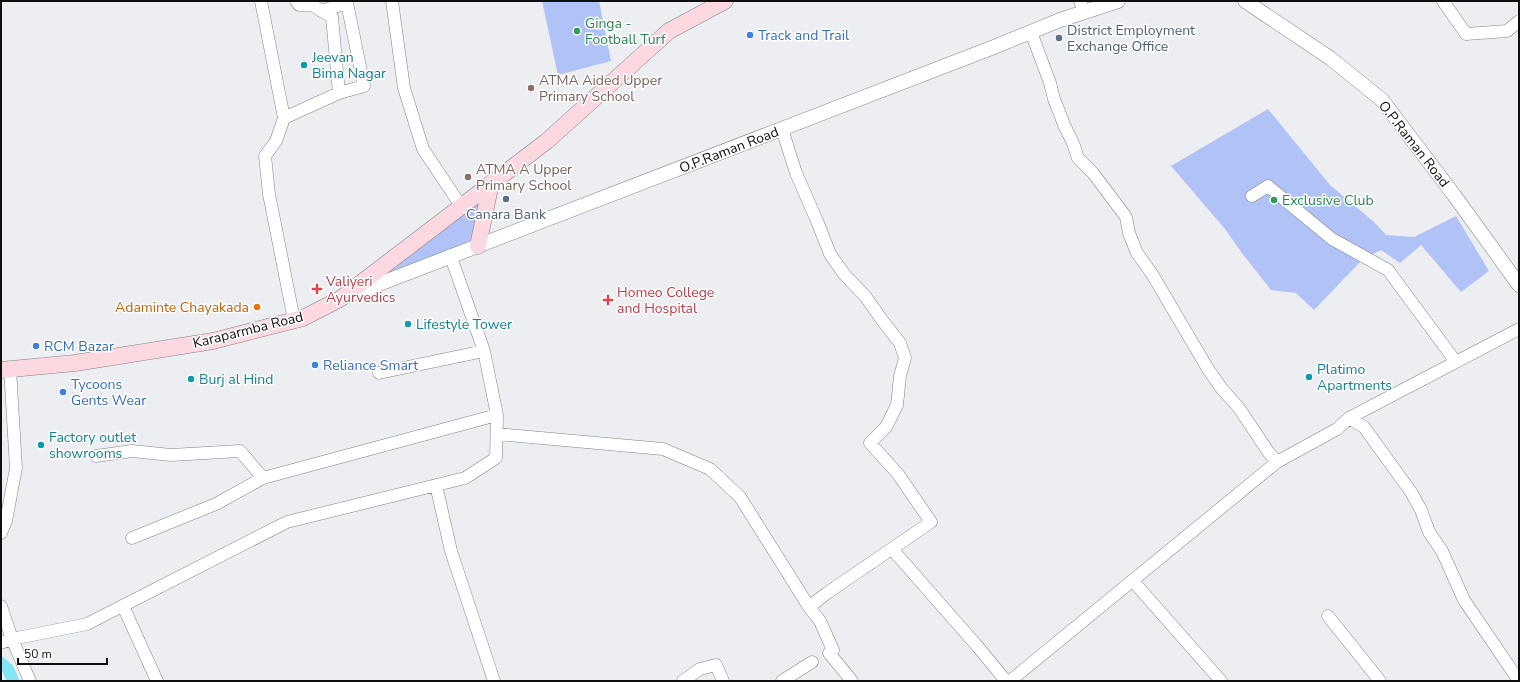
<svg xmlns="http://www.w3.org/2000/svg" width="1520" height="682" viewBox="0 0 1520 682" font-family="'Nunito Sans',sans-serif">
  <style>
    .green { fill: #b1c3f6 }
    .lines { fill: none; stroke-linecap: round; stroke-linejoin: round }
    .canal { stroke: #81e6f1; stroke-width: 12 }
    .minor-casing { stroke: #818386; stroke-width: 13 }
    .tertiary-casing { stroke: #818386; stroke-width: 15 }
    .secondary-casing { stroke: #818386; stroke-width: 17 }
    .minor { stroke: #fff; stroke-width: 12 }
    .tertiary { stroke: #fff; stroke-width: 14 }
    .secondary { stroke: #fcd8e1; stroke-width: 16 }
    .leisure-dot { fill: #2e9e5b; stroke: #fff; stroke-width: 1.5 }
    .shop-dot { fill: #3f7fe0; stroke: #fff; stroke-width: 1.5 }
    .service-dot { fill: #5c6f8a; stroke: #fff; stroke-width: 1.5 }
    .culture-dot { fill: #0f9aa8; stroke: #fff; stroke-width: 1.5 }
    .education-dot { fill: #8d6e63; stroke: #fff; stroke-width: 1.5 }
    .health-dot { fill: #e0444e; stroke: #fff; stroke-width: 1.5 }
    .food-dot { fill: #e8710a; stroke: #fff; stroke-width: 1.5 }
    .labels { text-anchor: middle; dominant-baseline: central; stroke-width: 3; stroke-linejoin: round; paint-order: stroke }
    .leisure-label { font-size: 14px; fill: #27864d; stroke: #fff; text-anchor: start }
    .service-label { font-size: 14px; fill: #4e5e75; stroke: #fff; text-anchor: start }
    .shop-label { font-size: 14px; fill: #366cbe; stroke: #fff; text-anchor: start }
    .culture-label { font-size: 14px; fill: #0d838f; stroke: #fff; text-anchor: start }
    .education-label { font-size: 14px; fill: #785e54; stroke: #fff; text-anchor: start }
    .street-label { font-size: 14px; fill: #0e0f10; stroke: #fff }
    .health-label { font-size: 14px; fill: #be3a42; stroke: #fff; text-anchor: start }
    .food-label { font-size: 14px; fill: #c56008; stroke: #fff; text-anchor: end }
  </style>
  <rect width="100%" height="100%" fill="#edeef2"/>
  <!-- green -->
  <path class="green" d="M542,1H599L611,61L558,75Z
    M1268,109L1330,185L1374,222L1386,235L1414,237L1456,216L1489,271L1461,292L1421,245L1400,263L1381,250L1363,259L1314,310L1296,293L1271,290L1242,253L1225,229L1171,166Z
    M486,192L478,246L366,285Z"/>
  <g class="lines">
    <!-- canal -->
    <path class="canal" d="M1,663L8,669L13,681"/>
    <defs>
      <path id="minor" d="M261,1L284,118L276,141L265,156L269,194L294,320
        M392,1L404,88L423,149L461,206
        M1080,1L1084,12
        M1443,1L1466,34L1507,31L1519,21
        M321,11L347,3L364,86L339,93
        M1031,32L1050,83L1054,99L1065,127L1073,143L1078,158L1093,173L1126,217L1129,233L1137,253L1152,274L1208,369L1222,389L1239,408L1269,453L1277,462L1337,429L1349,418L1364,427L1411,492L1421,510L1429,532L1442,551L1464,600L1519,681
        M284,118L339,93L332,17L312,5H299L296,1
        M782,129L796,173L817,221L830,254L844,274L865,296L882,320L900,343L905,358L900,376L897,405L886,427L870,443L898,474L931,522L827,593L809,607L820,621L833,650L829,653L852,681
        M1252,196L1268,186L1332,239L1388,270L1456,362
        M379,373L484,351
        M1349,418L1519,329
        M497,434L663,449L710,469L740,497L809,607
        M96,456L132,451L171,455L240,451L263,478
        M436,485L451,551L494,681
        M1,533L6,521L16,468L10,369
        M132,538L216,504L263,478L497,415
        M892,549L978,647L1006,681
        M1133,581L1221,681
        M1,606L12,639L30,681
        M123,606L157,681
        M1328,616L1380,681
        M12,639L87,624L287,522L465,478L496,458L497,415L484,351L451,257
        M1,643L11,639
        M683,681L700,669L716,665L723,681
        M782,681L812,662
        M1010,681L1277,462"/>
      <path id="tertiary" d="M1245,1L1330,58L1382,100L1454,195L1519,285
        M348,296L994,47L1060,20L1118,1"/>
      <path id="secondary" d="M478,246L491,183
        M1,370L75,363L213,341L303,318L340,299L547,141L669,31L725,1"/>
    </defs>
    <!-- minor casing -->
    <use href="#minor" class="minor-casing"/>
    <!-- tertiary casing -->
    <use href="#tertiary" class="tertiary-casing"/>
    <!-- secondary casing -->
    <use href="#secondary" class="secondary-casing"/>
    <!-- minor -->
    <use href="#minor" class="minor"/>
    <!-- tertiary -->
    <use href="#tertiary" class="tertiary"/>
    <!-- secondary -->
    <use href="#secondary" class="secondary"/>
  </g>
  <!-- markers -->
  <g class="leisure-dot">
    <circle cx="577" cy="31" r="4"/>
    <circle cx="1274" cy="200" r="4"/>
  </g>
  <g class="shop-dot">
    <circle cx="750" cy="35" r="4"/>
    <circle cx="36" cy="346" r="4"/>
    <circle cx="315" cy="365" r="4"/>
    <circle cx="63" cy="392" r="4"/>
  </g>
  <g class="service-dot">
    <circle cx="1059" cy="38" r="4"/>
    <circle cx="506" cy="199" r="4"/>
  </g>
  <g class="culture-dot">
    <circle cx="304" cy="65" r="4"/>
    <circle cx="408" cy="324" r="4"/>
    <circle cx="1309" cy="377" r="4"/>
    <circle cx="191" cy="379" r="4"/>
    <circle cx="41" cy="445" r="4"/>
  </g>
  <g class="education-dot">
    <circle cx="531" cy="88" r="4"/>
    <circle cx="468" cy="177" r="4"/>
  </g>
  <g class="health-dot">
    <path d="M315 283h4v4h4v4h-4v4h-4v-4h-4v-4h4z"/>
    <path d="M606 294h4v4h4v4h-4v4h-4v-4h-4v-4h4z"/>
  </g>
  <circle class="food-dot" cx="257" cy="307" r="4"/>
  <g class="labels">
    <!-- leisure labels -->
    <g class="leisure-label">
      <text x="585" y="23">Ginga -<tspan x="585" dy="16">Football Turf</tspan></text>
      <text x="1282" y="200">Exclusive Club</text>
    </g>
    <!-- service labels -->
    <g class="service-label">
      <text x="1067" y="30">District Employment<tspan x="1067" dy="16">Exchange Office</tspan></text>
      <text x="506" y="214" text-anchor="middle">Canara Bank</text>
    </g>
    <!-- shop labels -->
    <g class="shop-label">
      <text x="758" y="35">Track and Trail</text>
      <text x="44" y="346">RCM Bazar</text>
      <text x="323" y="365">Reliance Smart</text>
      <text x="71" y="384">Tycoons<tspan x="71" dy="16">Gents Wear</tspan></text>
    </g>
    <!-- culture labels -->
    <g class="culture-label">
      <text x="312" y="57">Jeevan<tspan x="312" dy="16">Bima Nagar</tspan></text>
      <text x="416" y="324">Lifestyle Tower</text>
      <text x="1317" y="369">Platimo<tspan x="1317" dy="16">Apartments</tspan></text>
      <text x="199" y="379">Burj al Hind</text>
      <text x="49" y="437">Factory outlet<tspan x="49" dy="16">showrooms</tspan></text>
    </g>
    <!-- education labels -->
    <g class="education-label">
      <text x="539" y="80">ATMA Aided Upper<tspan x="539" dy="16">Primary School</tspan></text>
      <text x="476" y="169">ATMA A Upper<tspan x="476" dy="16">Primary School</tspan></text>
    </g>
    <!-- street labels -->
    <g class="street-label">
      <text transform="translate(1414 144) rotate(52)">O.P.Raman Road</text>
      <text transform="translate(729 150) rotate(-21)">O.P.Raman Road</text>
      <text transform="translate(248 330) rotate(-14)">Karaparmba Road</text>
    </g>
    <!-- health labels -->
    <g class="health-label">
      <text x="326" y="281">Valiyeri<tspan x="326" dy="16">Ayurvedics</tspan></text>
      <text x="617" y="292">Homeo College<tspan x="617" dy="16">and Hospital</tspan></text>
    </g>
    <!-- food labels -->
    <g class="food-label">
      <text x="249" y="307">Adaminte Chayakada</text>
    </g>
  </g>
  <!-- border -->
  <rect width="1520" height="682" fill="none" stroke="#0e0f10" stroke-width="4"/>
  <!-- scale -->
  <path d="M18 658v6h89v-6" fill="none" stroke="#0e0f10" stroke-width="2"/>
  <text x="24" y="658" font-size="12" fill="#0e0f10" stroke="#ffffff" stroke-width="3" paint-order="stroke">50 m</text>
</svg>
